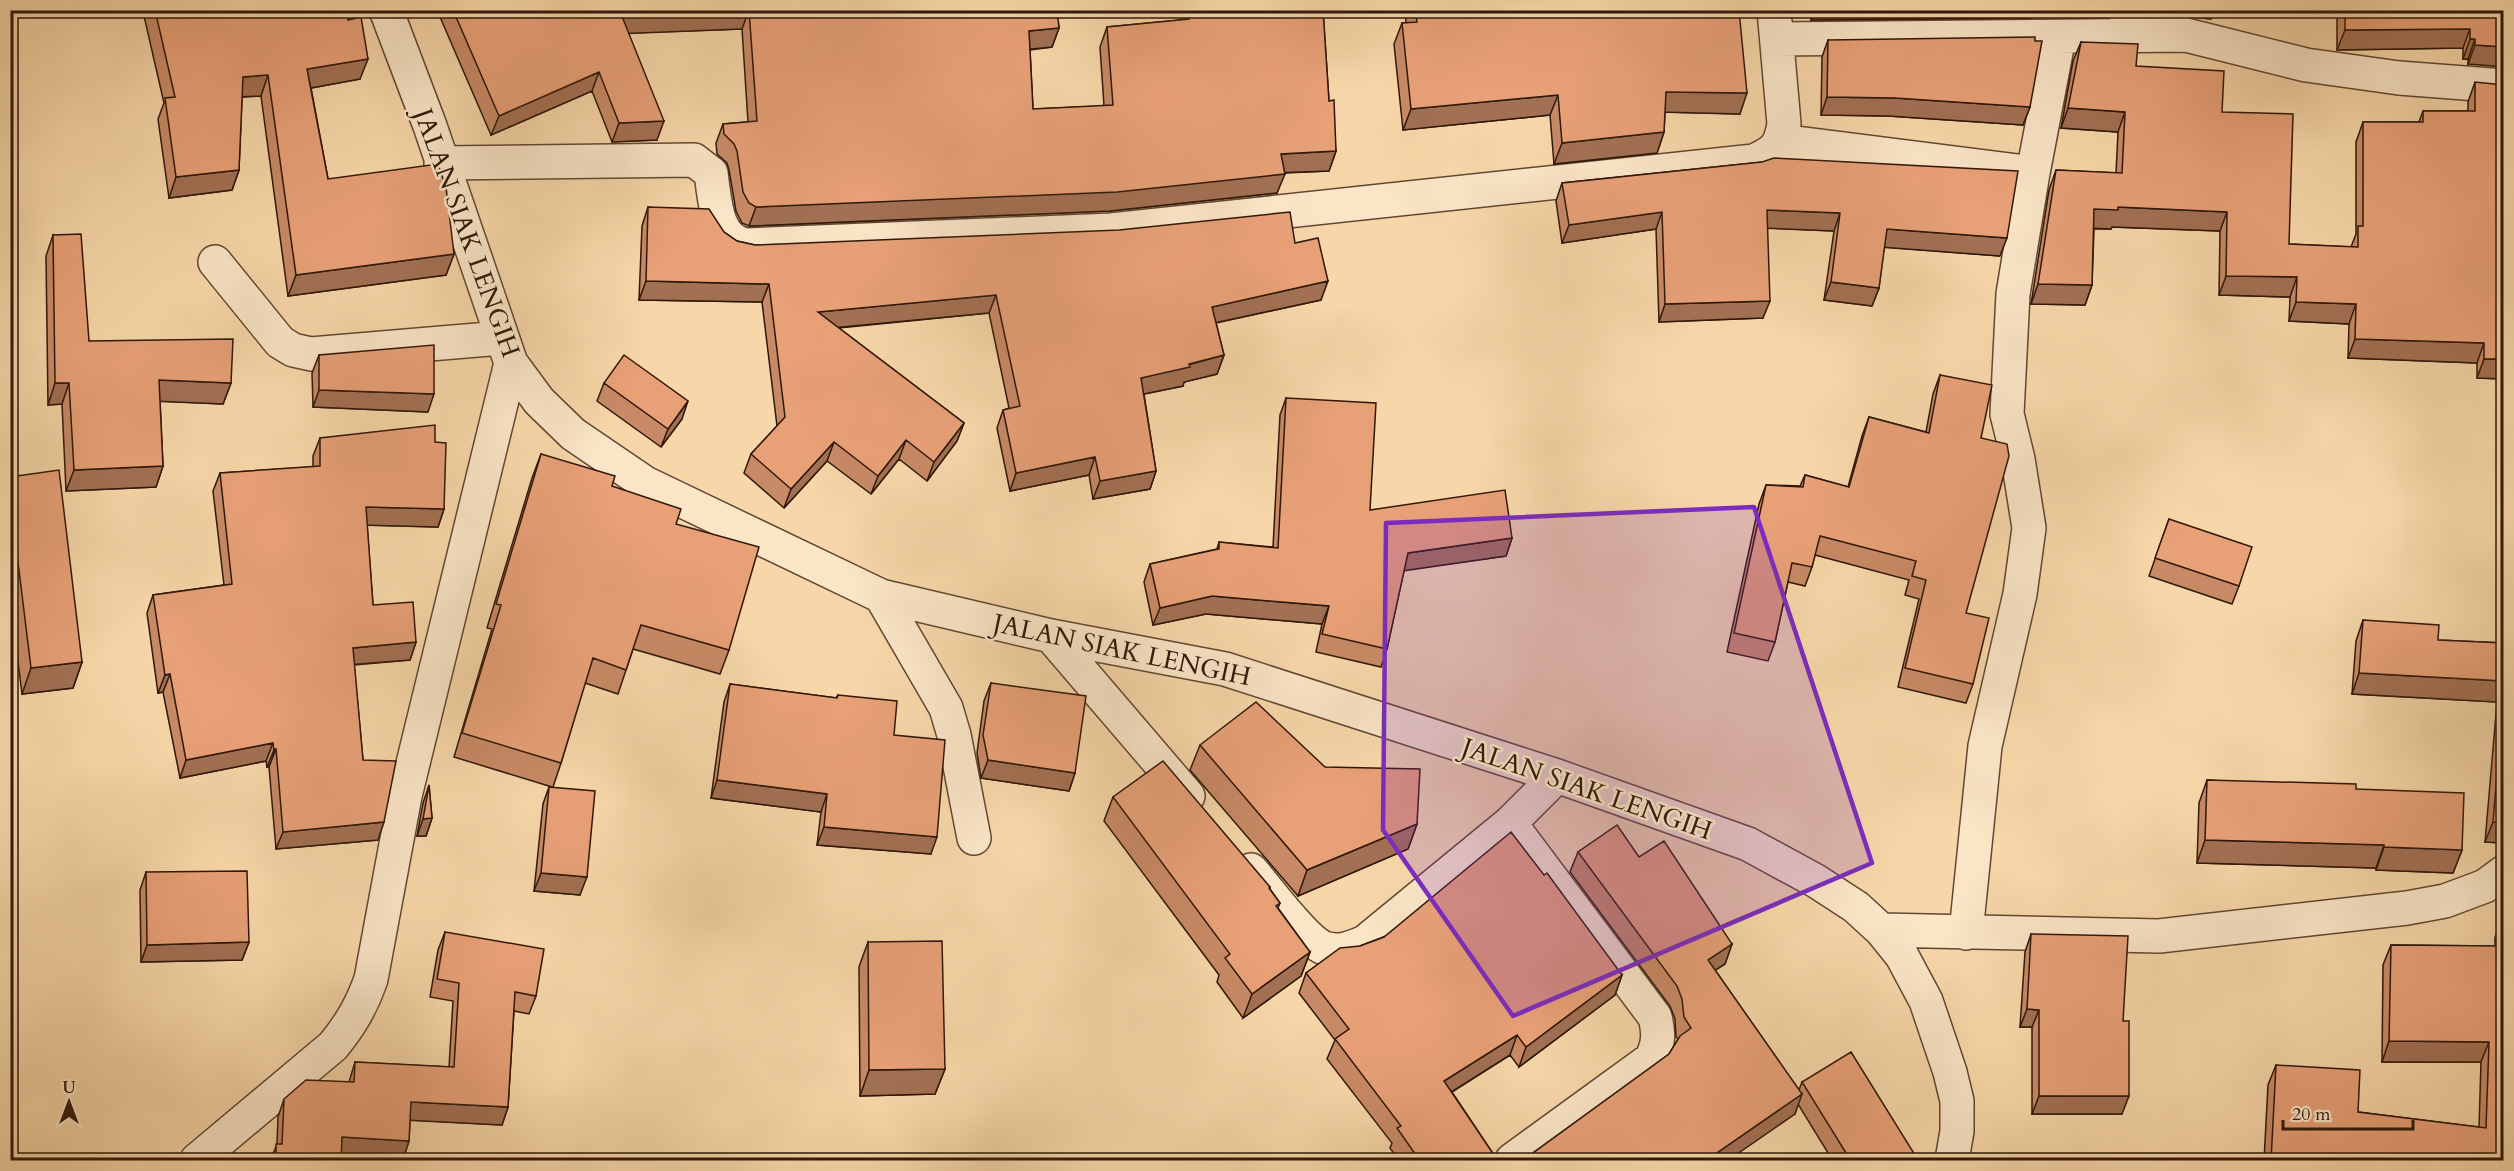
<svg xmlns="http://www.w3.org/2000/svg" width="2514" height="1171" viewBox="0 0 2514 1171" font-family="Cardo,serif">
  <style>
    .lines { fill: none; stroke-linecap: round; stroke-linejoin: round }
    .minor-casing { stroke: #614732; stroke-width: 36 }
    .minor { stroke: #fae5c7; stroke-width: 33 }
    .wall { fill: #c88a66; stroke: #2f170a; stroke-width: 1.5 }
    .shaded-wall { fill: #a27053; stroke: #2f170a; stroke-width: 1.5 }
    .building { fill: #e8a077; stroke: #2f170a; stroke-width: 1.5 }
    .marked { fill: #7b2cbf; fill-opacity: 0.2; stroke: #7b2cbf; stroke-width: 4.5; stroke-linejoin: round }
    .labels { text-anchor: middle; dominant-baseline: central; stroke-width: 5; stroke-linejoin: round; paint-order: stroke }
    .street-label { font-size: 26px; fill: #2f170a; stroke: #fae5c7 }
  </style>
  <rect width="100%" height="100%" fill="#f7d7a9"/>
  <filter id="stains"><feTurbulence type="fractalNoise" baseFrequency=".00333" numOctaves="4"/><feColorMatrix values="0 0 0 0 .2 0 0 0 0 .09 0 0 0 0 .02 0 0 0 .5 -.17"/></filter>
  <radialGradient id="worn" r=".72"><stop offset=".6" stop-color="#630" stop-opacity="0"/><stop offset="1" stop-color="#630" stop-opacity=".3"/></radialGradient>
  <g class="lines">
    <defs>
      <path id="minor" d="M386,10L430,126L511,363L539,401L573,434L645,483L881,596L1051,636L1225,669L1557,776L1748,844L1816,881L1856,907L1881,930L1902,956L1926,1001L1950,1072L1957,1101V1131L1952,1160
        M2124,10L2186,35L2306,65L2399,78L2504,86
        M1777,39L2186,35
        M1781,141L2033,173
        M441,163L694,160L711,173C715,199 715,241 747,245L1111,230L1754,161C1775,151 1780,147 1784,124L1774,10
        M215,262L280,342L293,350L311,354L501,338
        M881,596L946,708L954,735L974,838
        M1051,636L1188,796
        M1510,823L1655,1017C1659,1033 1659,1044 1651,1059L1512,1160
        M1251,870C1267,888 1304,940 1324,948C1339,953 1351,948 1365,942L1510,823L1557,776
        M1881,930L2159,936L2407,908L2445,901L2485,886L2504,872
        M1966,933L1985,746L2020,594L2029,528L2018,459L2007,414L2013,294L2033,173L2059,37
        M197,1160L333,1046C351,1024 362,1005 371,979L405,796L511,363"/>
    </defs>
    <!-- minor casing -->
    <use href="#minor" class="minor-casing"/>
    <!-- minor -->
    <use href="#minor" class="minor"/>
  </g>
  <!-- wall -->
  <path class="wall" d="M146,10H346L360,79L311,88L328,179L454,254L446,275L288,296L261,96L242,97L239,170L232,190L169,198L158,119L164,103L144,16Z
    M437,10H1057L1059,28L1052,47L1030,50L1033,109L1104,106L1100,47L1107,27L1181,20L1180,10H1323L1329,101L1336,151L1329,171L1284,173L1277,193L1110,211L749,226L742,223L736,211L729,170L727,163L717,154L716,143L723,124L748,122L742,29L628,33L657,140L612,142L592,91L491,135Z
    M1405,10H1739L1740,114L1665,112L1664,132L1657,153L1554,164L1550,115L1403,130L1394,44L1402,23H1406Z
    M1811,10H2032L2030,18L1811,20Z
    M2175,10H2214L2211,19L2192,17Z
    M2337,10H2504L2468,64V59H2463V48L2337,50Z
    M1828,40L2030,107L2023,125L1888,116L1821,115L1822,57Z
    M2081,42L2136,66L2222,112L2289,244L2351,247L2356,234V142L2363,122H2419L2423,111H2468V102L2475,82L2504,379L2477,378V363L2348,358L2349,324L2289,321L2290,297L2219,295L2220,231L2112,227L2111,229H2094L2092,285L2085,305L2031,304L2049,190L2056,170L2116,173L2118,132L2061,128L2073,61Z
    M1762,162L2000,256L1884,247L1879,288L1872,306L1824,300L1834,231L1767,228L1763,318L1659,322L1656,229L1562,243L1556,201L1562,183Z
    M648,207L724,232L737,241L755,245L1295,243L1321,300L1216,323L1224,355L1217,374L1184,382L1183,386L1144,394L1156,471L1150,489L1093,499L1089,475L1010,491L997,428L1003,410L1009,408L989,313L839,328L964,423L957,441L927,481L899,459L871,494L827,461L784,508L744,473L751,454L777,426L762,302L639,300L642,226Z
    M53,235L89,341L231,383L223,404L160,401L163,466L156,487L66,491L62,404L48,405L46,256Z
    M319,355L428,412L313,407L312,373Z
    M1940,375L1981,438L1966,613L1973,684L1966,703L1898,687L1919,599L1905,595L1909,580L1815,555L1812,567L1805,586L1788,582L1775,642L1768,661L1727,652L1759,504L1766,485L1800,486L1805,475L1848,487L1862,436L1869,417L1926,432L1933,394Z
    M604,383L682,419L661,447L597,401Z
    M1286,398L1370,510L1512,538L1506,556L1404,570L1387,649L1381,667L1316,652L1322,624L1206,614L1153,625L1144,582L1150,564L1217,549L1219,542L1273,547L1280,415Z
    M320,438L435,442L444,509L438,527L367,525L373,605L416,642L410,660L354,665L363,760L378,840L276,849L269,767H267L266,761L180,778L163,692L158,693L147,613L153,595L224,585L213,491L220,473L313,467V456Z
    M541,454L612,486L676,524L729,650L720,674L633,649L618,694L585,683L561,763L553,787L580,895L534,891L543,804L549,787H552L454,757L492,629L487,628L532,478Z
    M10,477L82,662L73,688L22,694L10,598Z
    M2169,519L2239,586L2232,604L2149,576Z
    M2363,620L2438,640L2504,643V843L2485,842L2497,702L2352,694L2356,641Z
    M991,683L1075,773L1069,791L981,778L977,753L984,701Z
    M730,684L836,698L838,695L894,735L931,854L817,845L821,812L711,798L724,702Z
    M1200,745L1325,767L1417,824L1408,849L1298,896L1190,770Z
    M2207,780L2356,789L2462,850L2453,873L2376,870V868L2197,863L2199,803Z
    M429,785L432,818L426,836H417L423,803Z
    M1113,797L1270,887V889L1280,903L1278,908L1310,952L1301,976L1243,1018L1217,982L1219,975L1104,821Z
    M1578,852L1639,857L1732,944L1725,964L1715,970L1799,1090L1802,1082L1915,1155L1914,1161H1833L1798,1104L1795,1114L1522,1158L1530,1155L1669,1054L1678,1039L1676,1037L1675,1019L1670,1006L1570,872Z
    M146,872L249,942L242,960L141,962L140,890Z
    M1544,875L1622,975L1615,995L1519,1067L1510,1055L1452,1092L1498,1161H1399L1390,1148L1392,1143L1327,1059L1335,1040L1299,993L1306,973L1360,946Z
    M2502,918L2504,1161H2264L2268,1085L2276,1065L2358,1112L2479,1127L2481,1062H2382L2383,965L2391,945L2495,946V938Z
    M445,932L536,996L529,1014L514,1011L508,1107L502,1125L410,1120L409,1141L403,1159L341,1156V1161H270L277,1144L278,1117L284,1099L349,1082L355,1062L449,1067L453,1001L430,997L438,950Z
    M2031,934L2123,1021L2122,1114H2032V1027H2020L2025,952Z
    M868,942L945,1069L935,1094L860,1096L859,967Z"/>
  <!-- shaded-wall -->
  <path class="shaded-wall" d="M729,10H749L742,29L614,34L621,14Z
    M1815,10H2032L2030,18L1811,20Z
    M2194,10H2214L2211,19L2192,17Z
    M1059,28L1052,47L1022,50L1029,31Z
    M2470,29L2463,48L2337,50L2345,30Z
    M2470,39H2475L2468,59H2463Z
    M2475,45L2504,47V67L2468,64Z
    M368,59L360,79L300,90L307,69Z
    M599,72L592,91L491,135L499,116Z
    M268,75L261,96L235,97L243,77Z
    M1666,92L1747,93L1740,114L1658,112Z
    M1558,95L1550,115L1403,130L1411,109Z
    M1827,97L1895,98L2030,107L2023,125L1888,116L1821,115Z
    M2068,108L2125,112L2118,132L2061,128Z
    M664,121L657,140L612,142L619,123Z
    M1664,132L1657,153L1554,164L1562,143Z
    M1336,151L1329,171L1274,173L1281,154Z
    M239,170L232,190L169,198L176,177Z
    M1285,174L1277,193L1110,211L749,226L756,207Z
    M2118,207L2227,212L2220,231L2112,227L2111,229L2087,228L2094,209Z
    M1767,210L1840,213L1834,231L1760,228Z
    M1662,212L1656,229L1562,243L1569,225Z
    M1887,229L2007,238L2000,256L1880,247Z
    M454,254L446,275L288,296L296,275Z
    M2226,276L2297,277L2290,297L2219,295Z
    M646,281L769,284L762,302L639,300Z
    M1328,281L1321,300L1205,325L1212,307Z
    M1831,282L1879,288L1872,306L1824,300Z
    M2038,284L2092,285L2085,305L2031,304Z
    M996,295L989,313L811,330L818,312Z
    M1770,301L1763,318L1659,322L1665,304Z
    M2296,302L2356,304L2349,324L2289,321Z
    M2355,339L2484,343L2477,363L2348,358Z
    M1224,355L1217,374L1184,382L1183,386L1134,396L1141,378Z
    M2484,359H2504V379L2477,378Z
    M159,380L231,383L223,404L151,401Z
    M55,383H69L62,404L48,405Z
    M319,390L434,394L428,412L313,407Z
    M688,401L682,419L661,447L668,429Z
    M964,423L957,441L927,481L934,462Z
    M906,440L899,459L871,494L878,476Z
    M834,442L827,461L784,508L791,489Z
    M1095,457L1089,475L1010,491L1016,473Z
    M163,466L156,487L66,491L74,470Z
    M1156,471L1150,489L1093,499L1100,481Z
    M366,507L444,509L438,527L359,525Z
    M1512,538L1506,556L1402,571L1408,553Z
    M1212,596L1329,606L1322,624L1206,614L1153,625L1160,608Z
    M416,642L410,660L346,665L353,648Z
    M82,662L73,688L22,694L31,668Z
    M2359,673L2504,681V683L2497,702L2352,694Z
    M170,674L163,692L158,693L165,675Z
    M273,743L266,761L180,778L186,760Z
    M276,749L269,767H267L274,750Z
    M988,760L1075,773L1069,791L981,778Z
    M717,780L827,794L821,812L711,798Z
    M432,818L426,836H417L423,819Z
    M384,822L378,840L276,849L283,832Z
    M2493,822H2504V843L2485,842Z
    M1417,824L1408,849L1298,896L1307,870Z
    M824,827L937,837L931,854L817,845Z
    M2205,840L2384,845L2376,868L2197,863Z
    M2384,847L2462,850L2453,873L2376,870Z
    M541,873L587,877L580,895L534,891Z
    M249,942L242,960L141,962L147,945Z
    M1732,944L1725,964L1700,980L1708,960Z
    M1310,952L1301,976L1243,1018L1252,994Z
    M1622,975L1615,995L1519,1067L1526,1047Z
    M2027,1009L2039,1010L2032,1027H2020Z
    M1517,1035L1510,1055L1437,1101L1444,1081Z
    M2389,1041L2489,1042L2481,1062H2382Z
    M945,1069L935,1094L860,1096L869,1070Z
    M1802,1094L1795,1114L1727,1161H1712L1714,1155Z
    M2039,1096H2129L2122,1114H2032Z
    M411,1102L508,1107L502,1125L404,1120Z
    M342,1137L409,1141L403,1159L335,1155Z
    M1915,1155L1914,1161H1907Z"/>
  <!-- building -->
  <path class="building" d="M155,10H346L348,20L361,17L368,59L307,69L328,179L438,164L446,187L454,254L296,275L268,75L243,77L239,170L176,177L165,98L175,97Z
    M453,10H729L621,14L664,121L619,123L599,72L499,116Z
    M749,10H1057L1059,28L1029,31L1033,109L1113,105L1107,27L1189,19V10H1323L1329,101L1334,100L1336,151L1281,154L1285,174L1117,192L756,207L749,203L743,192L737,151L734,144L724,134L723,124L757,121Z
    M1415,10H1739L1747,93L1666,92L1664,132L1562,143L1558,95L1411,109L1402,23L1417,22Z
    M2345,10H2504V47L2475,45V39H2470V29L2345,30Z
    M2035,37V41H2042L2030,107L1895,98L1827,97L1828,40Z
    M2081,42L2138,44L2136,66L2224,71L2222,112L2293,114L2289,244L2358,247V226H2363V122H2423V111H2475V82L2504,85V359H2484V343L2355,339L2356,304L2296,302L2297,277L2226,276L2227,212L2118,207V210L2094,209L2092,285L2038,284L2056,170L2122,173L2125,112L2068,108Z
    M1774,158L2018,171L2007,238L1887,229L1879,288L1831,282L1840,213L1767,210L1770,301L1665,304L1662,212L1569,225L1562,183L1762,162Z
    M648,207L709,209L724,232L737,241L755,245L1119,230L1290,212L1295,243L1318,238L1328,281L1212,307L1224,355L1189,364L1190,367L1141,378L1156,471L1100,481L1095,457L1016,473L1003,410L1020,406L996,295L818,312L964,423L934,462L906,440L878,476L834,442L791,489L751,454L785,417L769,284L646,281Z
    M81,234L89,341L233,339L231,383L159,380L163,466L74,470L69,383H55L53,235Z
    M434,345V394L319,390V355Z
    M624,355L688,401L668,429L604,383Z
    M1940,375L1992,385L1981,438L2007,444L2009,456L1966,613L1989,618L1973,684L1905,668L1926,580L1912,576L1916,561L1820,536L1812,567L1792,563L1775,642L1734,633L1766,485L1803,487L1805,475L1849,487L1869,417L1929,433Z
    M1286,398L1376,403L1370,510L1505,490L1512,538L1408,553L1387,649L1322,634L1329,606L1212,596L1160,608L1150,564L1219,549V542L1278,548Z
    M435,425V442L446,443L444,509L366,507L373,605L413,602L416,642L353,648L363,760L396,761L384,822L283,832L276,749L274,750L273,743L186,760L170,674L165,675L153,595L232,584L220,473L320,466V438Z
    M541,454L615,476L612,486L681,509L676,524L759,547L729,650L641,625L626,670L593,658L561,763L462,733L501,605L496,604Z
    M59,470L82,662L31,668L10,497V477Z
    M2169,519L2252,547L2239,586L2155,558Z
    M2363,620L2439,625L2438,640L2504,643V681L2359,673Z
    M991,683L1086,696L1075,773L988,760L983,735Z
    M730,684L837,698L838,695L897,701L894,735L945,740L937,837L824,827L827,794L717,780Z
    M2504,690V822H2493Z
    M1256,702L1325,767L1420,769L1417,824L1307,870L1200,745Z
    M1163,761L1270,887L1269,888L1280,903L1276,906L1310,952L1252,994L1225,958L1230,954L1113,797Z
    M2207,780L2356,784V789L2464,793L2462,850L2384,847V845L2205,840Z
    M429,785L432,818L423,819Z
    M549,787L595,791L587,877L541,873Z
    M1617,825L1639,857L1664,841L1732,944L1708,960L1802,1094L1714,1155L1718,1161H1503L1510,1156L1522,1158L1530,1155L1669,1054L1680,1036L1691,1028L1684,1017L1682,999L1677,986L1578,852Z
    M1511,832L1544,875L1547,873L1622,975L1526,1047L1517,1035L1444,1081L1498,1161H1420L1397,1128L1401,1126L1335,1039L1349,1029L1306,973L1340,948L1360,946L1384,937Z
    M247,871L249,942L147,945L146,872Z
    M2502,918H2504V1161H2271L2276,1065L2360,1070L2358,1112L2486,1128L2489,1042L2389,1041L2391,945L2501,946Z
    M445,932L544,949L536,996L515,992L508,1107L411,1102L409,1141L342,1137L341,1161H276V1144H282L284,1099L306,1080L354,1082L355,1062L454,1067L459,983L437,979Z
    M2031,934L2128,936L2123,1021H2129V1096H2039V1010L2027,1009Z
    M942,941L945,1069L869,1070L868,942Z
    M1851,1052L1915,1155L1907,1161H1851L1802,1082Z"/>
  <!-- marked area -->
  <path class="marked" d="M1754,507L1872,863L1513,1016L1383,830L1386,523Z"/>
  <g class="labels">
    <!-- street labels -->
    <g class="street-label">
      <text transform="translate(467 233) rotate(70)">JALAN SIAK LENGIH</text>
      <text transform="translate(1122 650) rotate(12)">JALAN SIAK LENGIH</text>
      <text transform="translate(1587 789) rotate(19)">JALAN SIAK LENGIH</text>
    </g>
  </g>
  <!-- margin -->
  <rect width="2514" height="1171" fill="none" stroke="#f7d7a9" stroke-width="36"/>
  <rect x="12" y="12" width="2490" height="1147" fill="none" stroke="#2f170a" stroke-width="3"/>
  <rect x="18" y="18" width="2478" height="1135" fill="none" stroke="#2f170a" stroke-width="1.5"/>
  <!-- north arrow -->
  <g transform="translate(69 1102)" stroke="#fae5c7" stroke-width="4.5" paint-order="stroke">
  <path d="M0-4.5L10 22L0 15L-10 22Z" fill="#2f170a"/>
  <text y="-9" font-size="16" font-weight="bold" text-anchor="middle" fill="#2f170a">U</text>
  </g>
  <!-- scale -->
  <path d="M2283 1120v9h130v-9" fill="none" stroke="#2f170a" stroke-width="3"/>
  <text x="2292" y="1120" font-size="18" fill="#2f170a" stroke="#fae5c7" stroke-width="4.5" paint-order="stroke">20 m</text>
  <rect width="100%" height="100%" filter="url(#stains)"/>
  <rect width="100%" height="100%" fill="url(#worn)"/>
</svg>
